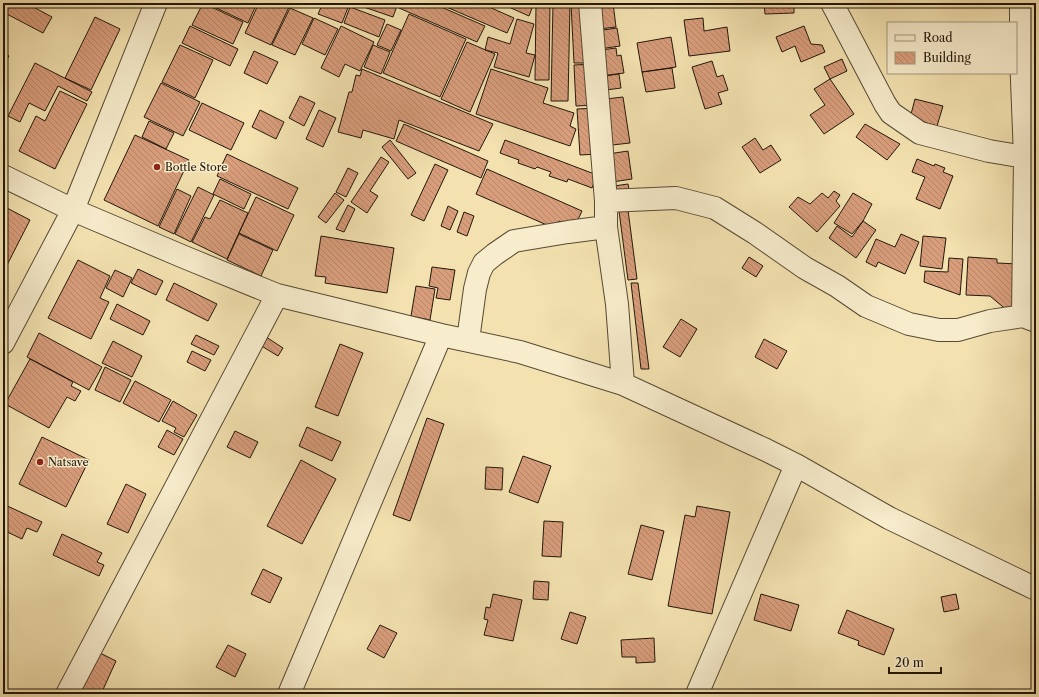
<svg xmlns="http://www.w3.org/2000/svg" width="1039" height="697" viewBox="0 0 1039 697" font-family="'Libre Caslon Text',serif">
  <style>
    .building { fill: url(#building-back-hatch); stroke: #23170a }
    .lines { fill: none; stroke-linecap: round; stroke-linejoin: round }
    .minor-casing { stroke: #574a34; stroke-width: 24 }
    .minor { stroke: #f7eccc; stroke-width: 22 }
    .poi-dot { fill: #8f2418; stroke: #f7eccc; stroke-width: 1.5 }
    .labels { text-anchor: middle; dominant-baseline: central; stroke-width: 3; stroke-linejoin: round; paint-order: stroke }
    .poi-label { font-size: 11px; fill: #23170a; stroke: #f7eccc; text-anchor: start }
  </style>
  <defs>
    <pattern id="building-back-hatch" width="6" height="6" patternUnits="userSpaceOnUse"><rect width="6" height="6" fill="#d89d7b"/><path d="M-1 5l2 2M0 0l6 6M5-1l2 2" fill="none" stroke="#b98669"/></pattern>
  </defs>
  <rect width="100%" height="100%" fill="#f3e2b0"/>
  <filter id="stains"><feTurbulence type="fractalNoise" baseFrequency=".005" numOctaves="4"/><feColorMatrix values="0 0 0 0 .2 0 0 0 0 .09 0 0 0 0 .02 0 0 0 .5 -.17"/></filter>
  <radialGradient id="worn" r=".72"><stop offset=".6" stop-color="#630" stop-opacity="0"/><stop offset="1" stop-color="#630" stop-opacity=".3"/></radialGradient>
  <!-- building -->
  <path class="building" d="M3,3H26L52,17L43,33L3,12Z
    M203,3L243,22L233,44L192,25Z
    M206,3H257L248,23Z
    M259,3H280L289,7L271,45L245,33Z
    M323,3H343L349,5L342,23L318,14Z
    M352,3H398L393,17Z
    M401,3H432L485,26L477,42L399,8Z
    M437,3H480L514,18L507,33Z
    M502,3H534L529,16L502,4Z
    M536,3H550L549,80H535Z
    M553,3H570L568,101H551Z
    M574,3H588L591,63H574L571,4Z
    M595,3H613L616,27L599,29Z
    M643,3H653V8L643,4Z
    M764,3H794V13L765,14Z
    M350,7L385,20L379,37L344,23Z
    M290,8L313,18L295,55L272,45Z
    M409,14L466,39L440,97L383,73Z
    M95,17L120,29L91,90L65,78Z
    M314,18L338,29L325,55L302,44Z
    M703,18L704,31L727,27L730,51L689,56L684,20Z
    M517,19L534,24L526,53L535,55L529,77L494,67L498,53L485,50L488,37L510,44Z
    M387,24L401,30L391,51L377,45Z
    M190,26L238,49L230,66L182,43Z
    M341,26L374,42L360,71L345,64L339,77L321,68Z
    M804,26L811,44L822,45L825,52L801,62L795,46L782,52L776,37Z
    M617,28L620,46L599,49L596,31Z
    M671,37L676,67L642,72L637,43Z
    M467,42L495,54L470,112L441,99Z
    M180,45L213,60L195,98L162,82Z
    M373,45L390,52L381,74L364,67Z
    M616,48L617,56L621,55L624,73L601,76V50Z
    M254,51L278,62L267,84L244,73Z
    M3,52L9,56L3,65Z
    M842,59L847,71L830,79L824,67Z
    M712,61L717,77L723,75L728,90L718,93L722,104L705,109L692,67Z
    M35,63L92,92L87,101L58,86L45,111L29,103L20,122L8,116Z
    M593,64L595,105L576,106L574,65Z
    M672,68L675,88L646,92L642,72Z
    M362,69L493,124L479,151L399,120L394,139L363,130L361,138L338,132L349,92H352L356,75L360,76Z
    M491,69L548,88L543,103L574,113L570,126L576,129L570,146L476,114Z
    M619,74L621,88L606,90L604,76Z
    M830,79L854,114L824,134L810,115L825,105L814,89Z
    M161,83L200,102L183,136L144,117Z
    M60,91L87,104L55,169L19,151L36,116L45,121Z
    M300,96L315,103L304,126L289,118Z
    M623,97L630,143L612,145L606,99Z
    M915,99L943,106L937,126L910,118Z
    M202,103L244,123L231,150L189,130Z
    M596,108L598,154L580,155L577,109Z
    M260,110L284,122L276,139L252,127Z
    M319,110L336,118L323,147L306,139Z
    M149,121L174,133L166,149L142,137Z
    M404,124L488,161L481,178L396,141Z
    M865,124L900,144L887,160L856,137Z
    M135,135L189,160L158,226L104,200Z
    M755,138L763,150L771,145L781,160L760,173L742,147Z
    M390,140L416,173L408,179L382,147Z
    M505,140L597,175L592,188L568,179L567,182L549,176L551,172L537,167L535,169L518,163L519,160L500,153Z
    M628,151L632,179L612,182L608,154Z
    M227,154L298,188L288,209L217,176Z
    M381,157L389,162L370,191L378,196L367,213L351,202Z
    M917,159L934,166L935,164L945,168L943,172L953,176L940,209L916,199L925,177L912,172Z
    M435,164L448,170L424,221L411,215Z
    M348,168L358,173L346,197L336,192Z
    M487,169L582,211L574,228L559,221L556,229L476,194Z
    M220,179L251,194L244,209L213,194Z
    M628,184L630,195L615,197L614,186Z
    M198,187L214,195L191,242L175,234Z
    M177,189L191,196L174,234L159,227Z
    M834,191L840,195L836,201L840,206L817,232L789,207L798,197L810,204L822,193L828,198Z
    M335,193L344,200L326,223L318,217Z
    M853,193L872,204L863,221L852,234L834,223Z
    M256,197L294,215L277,251L239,233Z
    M220,200L248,213L227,259L192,242L205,217L210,219Z
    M348,205L355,209L344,232L336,229Z
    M3,206L30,220L6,267L3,265Z
    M448,206L458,211L450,230L441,226Z
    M628,210L637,279L628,280L619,211Z
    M464,212L474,216L467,236L457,232Z
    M863,221L876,230L856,258L829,238L837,226L852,237Z
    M239,234L273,250L261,276L227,260Z
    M901,234L919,242L905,274L878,262L876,267L866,262L876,239L895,247Z
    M321,236L394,248L387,293L325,283L326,277L315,276Z
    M923,236L946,238L942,269L920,266Z
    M749,257L763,266L756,277L742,268Z
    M968,257L997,259V263L1018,264L1015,308L1009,312L990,296L966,295Z
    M949,258L963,259L960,295L924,282L925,271L948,272Z
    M78,260L110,276L100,298L109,302L91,339L48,318Z
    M432,267L455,270L450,300L436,298L438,288L429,286Z
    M138,269L163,281L156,295L131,283Z
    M115,270L132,278L123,297L106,288Z
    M174,283L217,304L208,321L166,300Z
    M631,283H638L649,369H641Z
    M416,286L435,289L430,320L411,316Z
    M117,304L150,321L143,335L110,319Z
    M681,319L697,329L680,357L663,347Z
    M39,333L102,367L89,390L27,357Z
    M260,333L283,348L278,356L255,342Z
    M196,335L219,346L214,355L191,344Z
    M764,339L787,351L777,369L755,357Z
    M113,341L142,356L132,377L102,363Z
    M340,344L363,353L338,416L315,407Z
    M192,351L211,360L205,371L187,362Z
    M30,359L73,382L71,386L81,391L75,401L67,397L49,428L5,404Z
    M105,367L131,380L120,402L95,390Z
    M135,381L171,400L159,422L123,403Z
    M173,401L197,415L184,437L174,432L176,428L162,421Z
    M427,418L444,424L410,521L393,515Z
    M307,427L341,442L332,461L299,446Z
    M167,430L183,439L174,455L158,447Z
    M235,431L258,442L250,458L227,447Z
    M42,437L89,460L66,507L19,484Z
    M523,456L551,466L538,503L509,492Z
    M301,460L336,479L302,544L267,526Z
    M486,467L503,468L502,490L485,489Z
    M126,484L146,494L128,533L107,524Z
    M3,504L42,522L37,532L27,528L22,539L3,530Z
    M697,506L730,512L712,614L668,606L685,515L695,517Z
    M544,521L563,522L561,557L542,556Z
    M641,525L664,531L652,580L628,574Z
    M62,534L102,553L97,562L104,565L99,576L53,555Z
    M263,569L282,578L270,603L251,594Z
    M534,581L549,582L548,600L533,599Z
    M493,594L522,600L513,641L484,635L488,620L484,619L486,607L490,608Z
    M761,594L799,605L791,631L754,620Z
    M956,594L959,609L944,612L941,597Z
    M847,610L894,629L884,655L858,645L859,641L838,633Z
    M3,612L8,614L3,625Z
    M570,612L586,617L577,644L561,639Z
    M380,625L397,633L384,658L367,649Z
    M654,638L655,662L636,663V657H622L621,640Z
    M228,645L246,654L235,677L216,667Z
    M98,652L116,661L101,694H79Z"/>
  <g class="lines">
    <defs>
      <path id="minor" d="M590,3L606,201V227L617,304L623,384
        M832,3L885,104L891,113L920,133L989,151L1025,157
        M1021,3V55L1025,157L1023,316L1036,321
        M3,176L73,210L184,257L277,295L441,335L520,352L623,384L766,450L796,465L889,518L1036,589
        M606,201L676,198L715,208L755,233L805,268L837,286L866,306L909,324L939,330H958L990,321L1023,316
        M468,340L475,289L479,273L484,263L495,254L514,241L568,232L606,227
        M3,343L73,210L156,3
        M67,694L277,295
        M289,694L441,335
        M697,694L796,465"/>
    </defs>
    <!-- minor casing -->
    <use href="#minor" class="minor-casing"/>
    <!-- minor -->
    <use href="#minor" class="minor"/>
  </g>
  <!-- markers -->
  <g class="poi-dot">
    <circle cx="157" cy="167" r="4"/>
    <circle cx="40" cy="462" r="4"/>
  </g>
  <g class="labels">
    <!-- poi labels -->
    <g class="poi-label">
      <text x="165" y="167">Bottle Store</text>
      <text x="48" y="462">Natsave</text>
    </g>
  </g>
  <!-- margin -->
  <rect width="1039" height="697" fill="none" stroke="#f3e2b0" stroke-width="16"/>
  <rect x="4" y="4" width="1031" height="689" fill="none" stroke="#23170a" stroke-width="2"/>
  <rect x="8" y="8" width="1023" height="681" fill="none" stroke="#23170a"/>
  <!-- legend -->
  <rect x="887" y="22" width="130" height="52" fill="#f7eccc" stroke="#a2977e"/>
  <rect x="895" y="35" width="20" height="6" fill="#f7eccc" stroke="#a2977e"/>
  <text x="923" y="42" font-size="12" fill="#23170a">Road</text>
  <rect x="895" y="52" width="20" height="12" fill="url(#building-back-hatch)" stroke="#a2977e"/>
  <text x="923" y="62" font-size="12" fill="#23170a">Building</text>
  <!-- scale -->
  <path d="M889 667v6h52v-6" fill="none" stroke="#23170a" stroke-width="2"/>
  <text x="895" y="667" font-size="12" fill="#23170a" stroke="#f7eccc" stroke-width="3" paint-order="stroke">20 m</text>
  <rect width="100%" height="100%" filter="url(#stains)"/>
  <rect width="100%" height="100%" fill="url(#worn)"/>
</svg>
